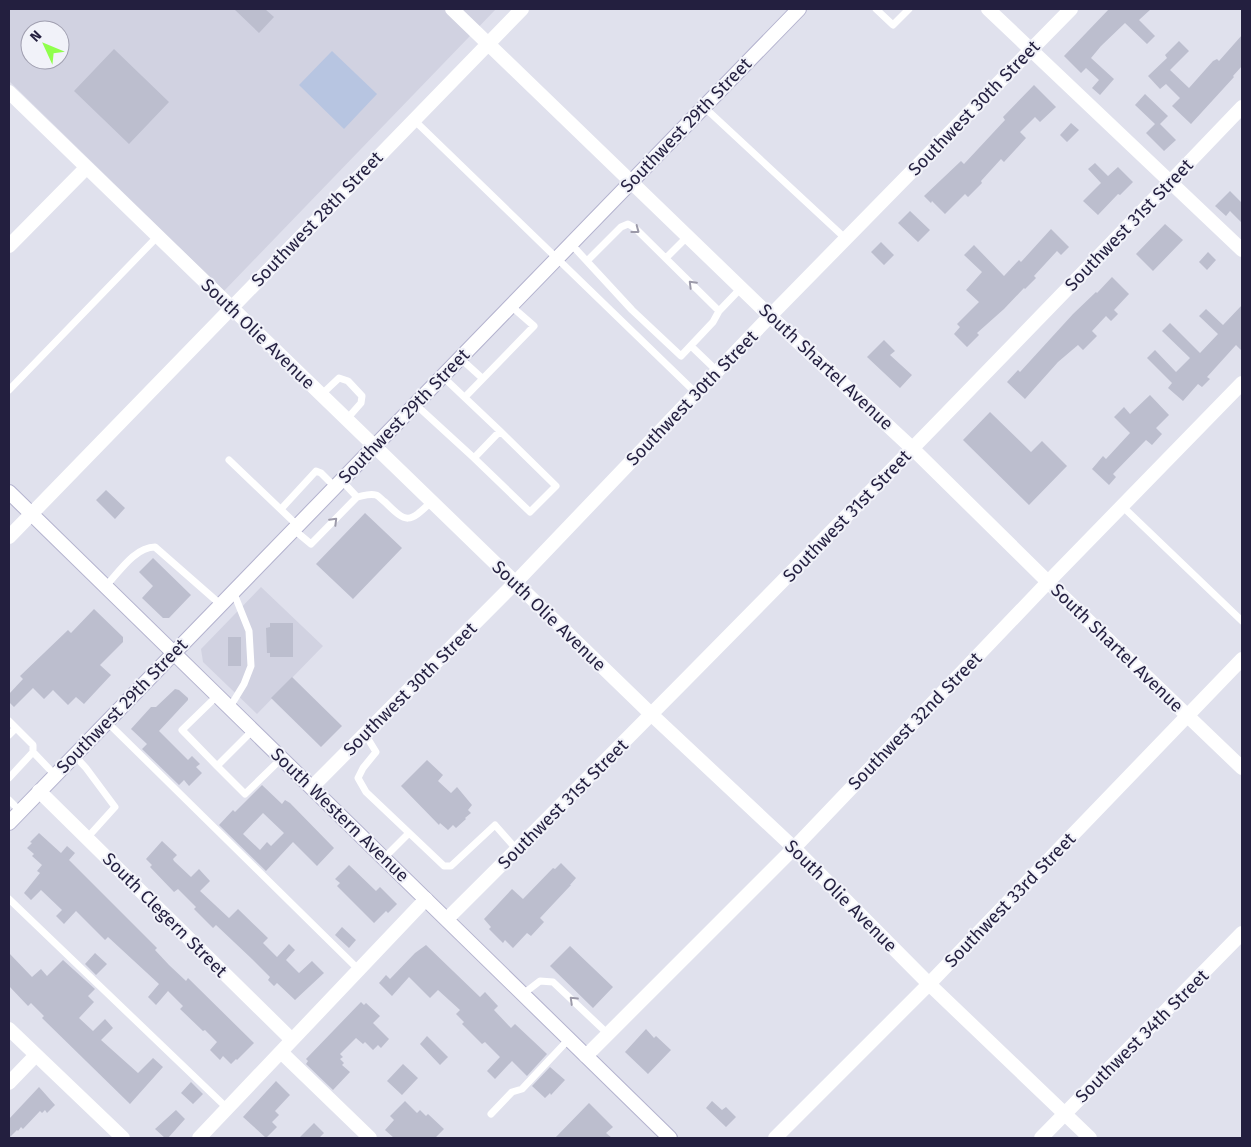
<svg xmlns="http://www.w3.org/2000/svg" width="1251" height="1147" viewBox="0 0 1251 1147" font-family="'Fira Sans',sans-serif">
  <style>
    .built { fill: #d1d2e1; fill-rule: evenodd }
    .green { fill: #b7c5e1 }
    .building { fill: #bcbece; fill-rule: evenodd }
    .lines { fill: none; stroke-linecap: round; stroke-linejoin: round }
    .secondary-casing { stroke: #b3b2ce; stroke-width: 16 }
    .service { stroke: #fff; stroke-width: 7 }
    .minor { stroke: #fff; stroke-width: 14 }
    .secondary { stroke: #fff; stroke-width: 14 }
    .oneway { stroke: #9c9aa9 }
    .labels { text-anchor: middle; dominant-baseline: central; stroke-width: 4; stroke-linejoin: round; paint-order: stroke }
    .street-label { font-size: 18px; fill: #231f3f; stroke: #f1f2f9 }
  </style>
  <rect width="100%" height="100%" fill="#e0e1ed"/>
  <!-- built -->
  <path class="built" d="M9,9H496L224,291L9,81ZM30,30H60V60H30Z
    M261,587L323,646L257,714L203,662L201,649Z"/>
  <!-- green -->
  <path class="green" d="M332,51L377,94L344,129L299,85Z"/>
  <!-- building -->
  <path class="building" d="M234,9H265L274,17L259,33Z
    M1109,9H1151L1139,20L1155,36L1147,44L1125,23L1101,46L1091,58L1114,79L1100,95L1092,88L1099,80L1086,68L1081,73L1064,56Z
    M1242,35V66L1233,76L1234,77L1191,124L1172,106L1180,98L1166,84L1160,89L1148,76L1167,58L1165,55L1179,41L1189,51L1170,70L1189,88L1213,61L1217,59L1219,61Z
    M114,49L169,102L129,144L74,91Z
    M1034,85L1056,107L1040,122L1035,117L1020,132L1026,138L1004,162L1001,159L981,181L982,183L968,197L965,194L945,214L932,201L931,203L924,196L961,161L964,164L1005,120L1003,117Z
    M1145,94L1168,116L1160,124L1176,140L1164,151L1146,133L1155,124L1135,105Z
    M1071,123L1079,130L1067,142L1060,135Z
    M1095,163L1108,176L1118,167L1133,182L1120,195L1118,194L1098,215L1083,201L1101,183L1088,169Z
    M1230,191L1242,203V223L1230,211L1226,216L1215,206Z
    M910,211L930,230L918,242L898,223Z
    M1165,224L1183,240L1153,271L1136,254Z
    M1051,229L1069,247L1061,255L1057,251L1034,276L1036,278L1025,289L1024,288L1004,309L977,333L979,335L967,347L954,334L960,327L957,324L979,302L966,290L982,272L964,255L974,245L1004,276L1019,260L1021,262Z
    M881,242L894,255L884,265L871,252Z
    M1208,252L1216,260L1207,270L1199,262Z
    M1112,277L1129,294L1114,310L1118,314L1111,321L1106,316L1092,331L1097,336L1083,350L1078,345L1058,362L1025,399L1007,382L1018,370L1020,372L1073,314L1096,292L1097,293Z
    M1242,305V351L1236,345L1207,377L1210,379L1202,387L1198,384L1183,401L1168,388L1172,383L1147,358L1155,350L1176,372L1190,358L1162,331L1170,323L1200,353L1218,334L1199,316L1206,309L1223,325Z
    M884,340L895,351L890,355L912,375L900,388L867,357Z
    M1150,395L1169,415L1156,428L1162,434L1152,445L1146,440L1113,474L1116,477L1109,485L1092,469L1103,456L1106,459L1130,433L1114,417L1124,407L1130,414Z
    M990,412L1031,452L1042,441L1067,466L1029,505L963,440Z
    M106,490L125,508L115,519L96,500Z
    M365,513L402,548L353,599L316,564Z
    M153,558L191,595L169,618H163L142,598L153,586L139,572Z
    M94,609L123,637V642L100,665L111,675L84,704L76,697L68,705L53,690L44,699L33,688L14,707L9,702V694L23,679L20,676L68,630L71,633Z
    M270,623H293V657H270V653H267L266,628L270,627Z
    M228,637H241V666H228Z
    M292,677L342,726L321,747L271,698Z
    M175,689L179,690L188,698V700L159,731L188,760L192,756L200,764L196,767L202,773L189,786L184,780L179,785L142,749L147,744L131,729L151,707H156Z
    M427,760L443,775L438,781L451,793L457,787L472,805L468,810L471,813L465,818L466,819L456,828L453,825L448,830L440,823L439,825L401,786Z
    M262,785L282,804L285,800L290,803L334,848L317,866L293,842L266,871L219,825L233,810L235,812ZM263,813L284,833L271,846L267,842L260,850L243,834Z
    M39,833L61,853L67,846L75,853L69,860L157,948L155,950L169,965L186,981L188,978L254,1043L237,1060L236,1059L231,1064L223,1056L220,1060L210,1050L217,1042L205,1030L203,1031L180,1009L183,1006L168,991L156,1005L148,997L159,984L108,937L105,940L76,911L64,924L56,916L62,910L41,890L31,900L24,893L40,873L37,871L42,865L32,856L34,854L27,848L32,843L30,842Z
    M162,841L177,855L173,859L174,861L191,877L199,869L210,881L200,891L229,918L238,909L268,938L263,943L277,957L289,944L295,950L286,960L299,973L312,961L324,973L295,1000L277,983L274,986L268,980L270,977L252,959L216,925L213,928L194,909L196,907L178,889L174,892L150,867L152,865L146,859Z
    M561,863L576,878L570,885H571L540,918L544,922L531,936L527,933L513,948L505,940L503,943L489,929L491,927L484,919L512,889L523,899L553,868L555,869Z
    M349,865L376,891L380,887L397,904L388,913L386,911L374,923L337,886L340,883L335,879Z
    M342,927L356,940L349,948L335,935Z
    M426,945L480,997L485,992L498,1006L494,1010L511,1028L515,1024L547,1054L527,1076L512,1061L495,1079L487,1071L500,1057L485,1042L482,1044L462,1024L464,1022L456,1014L460,1010L438,990L430,998L409,977L392,996L379,983L386,975L390,979L415,953Z
    M570,946L613,987L593,1008L550,966Z
    M9,953L32,977L41,969L47,976L63,960L95,989L88,996L94,1002L79,1018L93,1031L105,1019L113,1028L101,1040L138,1073L153,1058L163,1067L130,1104L42,1018L44,1016L31,1003L28,1006L9,986Z
    M95,953L107,964L96,975L85,964Z
    M361,1002L364,1005L366,1003L380,1016L373,1023L389,1039L381,1048L378,1045L373,1050L365,1042L363,1044L356,1038L340,1054L343,1057L340,1059L344,1063L342,1065L350,1072L333,1090L306,1064L308,1061L306,1059Z
    M646,1029L654,1038L656,1036L671,1050L648,1074L625,1052Z
    M427,1036L448,1057L440,1065L420,1044Z
    M403,1064L418,1078L402,1095L387,1081Z
    M550,1067L565,1080L551,1095L550,1093L545,1098L532,1086Z
    M276,1081L290,1095L275,1111L279,1115L272,1122L277,1127L266,1138L243,1117Z
    M191,1082L203,1094L193,1104L181,1093Z
    M39,1087L55,1105L47,1113L45,1110L42,1113L40,1111L23,1129L21,1127L18,1131L17,1130L9,1138V1119Z
    M405,1101L417,1113L420,1110L426,1116L428,1114L444,1129L435,1138H394L385,1130L394,1120L390,1116Z
    M712,1101L722,1110L726,1107L736,1117L726,1127L706,1108Z
    M589,1103L613,1127L606,1133L612,1138H555Z
    M176,1110L185,1119L168,1138H165L155,1129Z
    M314,1123L324,1133L319,1138H299Z"/>
  <g class="lines">
    <defs>
      <path id="secondary" d="M9,492L670,1138
        M9,823L799,9"/>
    </defs>
    <!-- secondary casing -->
    <use href="#secondary" class="secondary-casing"/>
    <!-- service -->
    <path class="service" d="M876,9L893,25L909,9
      M704,107L846,239
      M414,120L696,393
      M571,244L632,310L681,356L713,322L719,311L742,287
      M666,258L688,236
      M587,261L621,227L628,224L635,228L719,311
      M691,346L717,371
      M460,358L482,378
      M9,390L157,237
      M321,395L339,378L348,381L362,396L361,403L346,420
      M465,397L534,326L511,306
      M415,404L474,458L500,431L442,376
      M474,458L530,512L556,486L500,431
      M229,460L297,525
      M341,480L357,497C363,496 369,493 376,495C379,496 382,500 385,502C407,524 409,523 431,502
      M1121,505L1242,621
      M281,509L316,471L321,473L335,487
      M293,529L311,544L357,497
      M106,586C119,572 135,547 155,547L220,604
      M218,695L182,730L217,766L253,730
      M230,707L244,684L251,666L249,631L233,591
      M9,721L33,745V752
      M106,721L359,970
      M365,734L376,752L363,768L358,778L366,792L444,866H451L495,825L517,850
      M9,735L16,728
      M74,755L86,768L115,807L87,838
      M217,766L245,794L282,758
      M9,778L33,752L55,775
      M9,800L20,811
      M384,858L409,833
      M9,899L227,1108
      M523,994L540,981L553,982L608,1034
      M491,1114L512,1092L522,1089L569,1039"/>
    <!-- minor -->
    <path class="minor" d="M452,9L770,316L913,449L1048,582L1242,768
      M988,9L1242,250
      M9,92L652,715L794,848L929,984L1090,1138
      M9,246L86,168
      M9,537L522,9
      M312,787L515,583L770,316L1071,9
      M39,791L292,1040
      M447,919C715,652 980,381 1242,107
      M9,1029L123,1138
      M281,1052L370,1138
      M586,1056L794,848L1048,582L1242,383
      M9,1083L36,1055
      M199,1138L426,899
      M775,1138L929,984L1242,659
      M1041,1138L1242,933"/>
    <!-- secondary -->
    <use href="#secondary" class="secondary"/>
  </g>
  <!-- one-way arrows -->
  <defs><path id="oneway-chevron" d="M-2-3.5L2.5 0L-2 3.5" fill="none" stroke-width="1.6" stroke-linecap="round" stroke-linejoin="round" transform="scale(1.25)"/></defs>
  <g class="oneway">
    <use href="#oneway-chevron" transform="translate(636 230) rotate(37)"/>
    <use href="#oneway-chevron" transform="translate(692 284) rotate(-135)"/>
    <use href="#oneway-chevron" transform="translate(334 521) rotate(-45)"/>
    <use href="#oneway-chevron" transform="translate(573 1000) rotate(-136)"/>
  </g>
  <g class="labels">
    <!-- street labels -->
    <g class="street-label">
      <text transform="translate(974 108) rotate(-46)">Southwest 30th Street</text>
      <text transform="translate(686 125) rotate(-46)">Southwest 29th Street</text>
      <text transform="translate(317 219) rotate(-46)">Southwest 28th Street</text>
      <text transform="translate(1129 225) rotate(-46)">Southwest 31st Street</text>
      <text transform="translate(258 334) rotate(44)">South Olie Avenue</text>
      <text transform="translate(826 367) rotate(43)">South Shartel Avenue</text>
      <text transform="translate(692 398) rotate(-46)">Southwest 30th Street</text>
      <text transform="translate(404 416) rotate(-46)">Southwest 29th Street</text>
      <text transform="translate(847 516) rotate(-46)">Southwest 31st Street</text>
      <text transform="translate(549 616) rotate(44)">South Olie Avenue</text>
      <text transform="translate(1117 648) rotate(44)">South Shartel Avenue</text>
      <text transform="translate(410 689) rotate(-45)">Southwest 30th Street</text>
      <text transform="translate(122 706) rotate(-46)">Southwest 29th Street</text>
      <text transform="translate(915 721) rotate(-46)">Southwest 32nd Street</text>
      <text transform="translate(563 804) rotate(-45)">Southwest 31st Street</text>
      <text transform="translate(340 815) rotate(44)">South Western Avenue</text>
      <text transform="translate(841 896) rotate(45)">South Olie Avenue</text>
      <text transform="translate(1010 900) rotate(-46)">Southwest 33rd Street</text>
      <text transform="translate(165 915) rotate(45)">South Clegern Street</text>
      <text transform="translate(1142 1036) rotate(-45)">Southwest 34th Street</text>
    </g>
  </g>
  <!-- border -->
  <rect width="1251" height="1147" fill="none" stroke="#231f3f" stroke-width="20"/>
  <!-- north arrow -->
  <g transform="translate(45 45) rotate(314)"><circle r="24" fill="#f1f2f9" stroke="#9f9eaf"/>
  <path d="M0-4L9 19L0 12L-9 19Z" fill="#8fff4c"/>
  <text y="-8" font-size="14" font-weight="bold" text-anchor="middle" fill="#231f3f">N</text>
  </g>
</svg>
